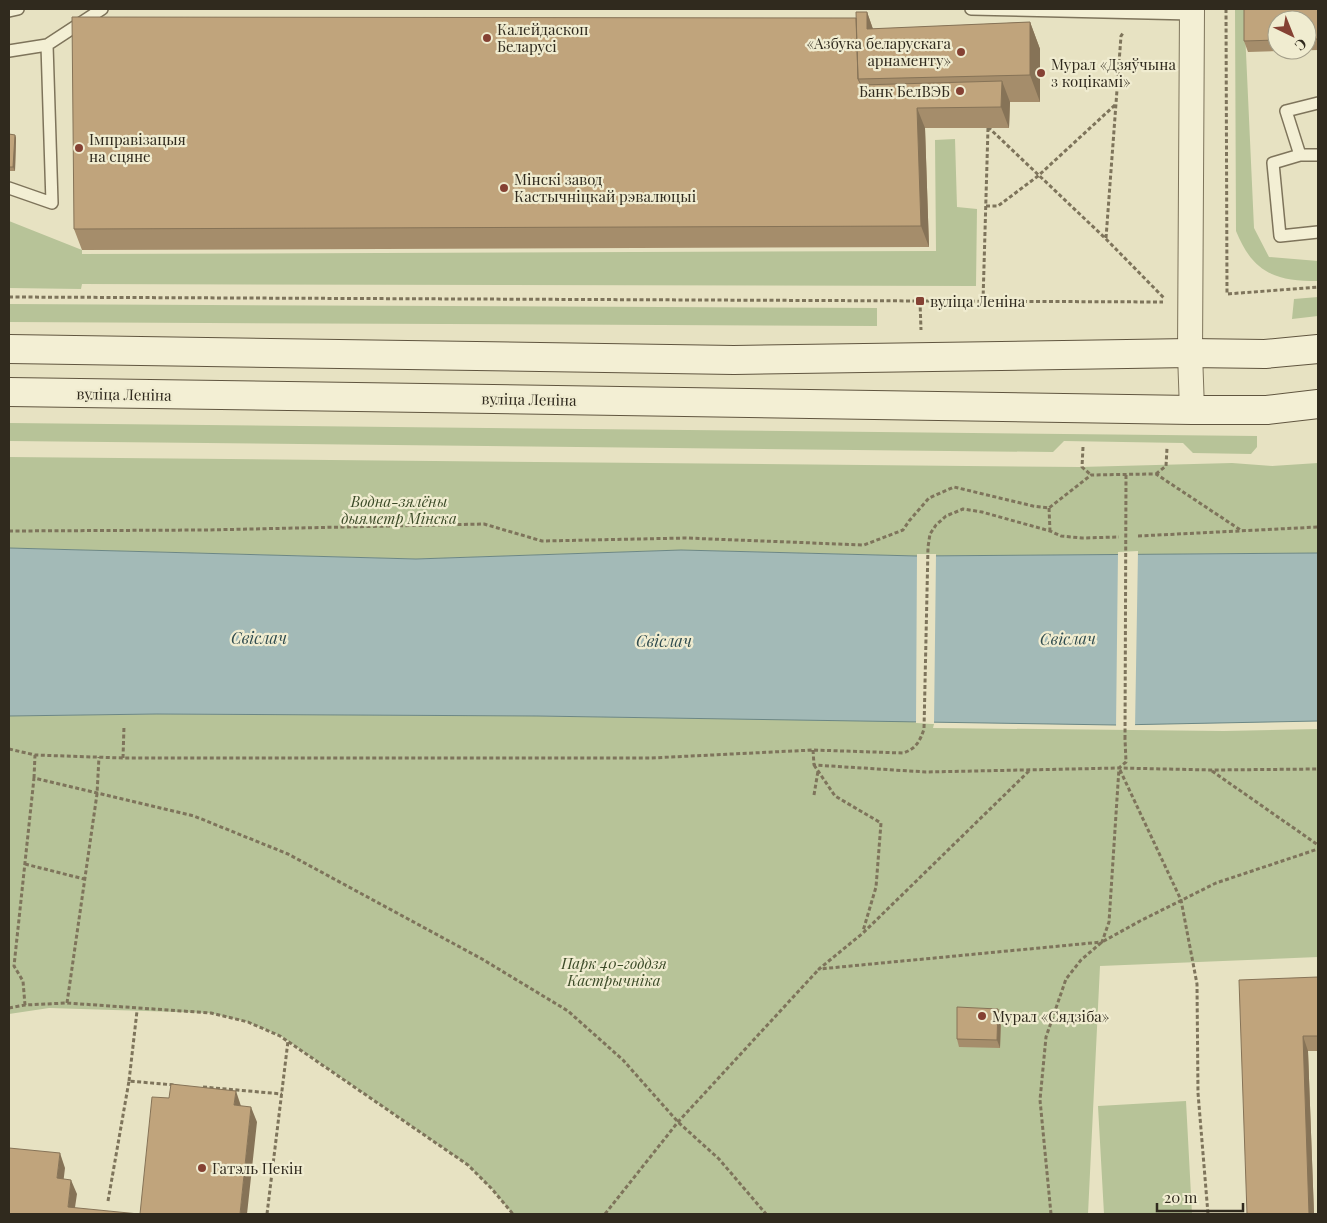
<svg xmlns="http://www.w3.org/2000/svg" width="1327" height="1223" viewBox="0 0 1327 1223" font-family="'Playfair Display',serif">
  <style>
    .green { fill: #b7c398 }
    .water { fill: #a3bab7; stroke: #6c8785 }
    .pier { fill: #e7e2c2 }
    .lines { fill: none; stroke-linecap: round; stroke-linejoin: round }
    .lane-casing { stroke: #7e745b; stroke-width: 14 }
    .street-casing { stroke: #7e745b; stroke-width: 26 }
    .secondary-casing { stroke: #60553f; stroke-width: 30 }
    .path { stroke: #7e745b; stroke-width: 3; stroke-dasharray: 4 2.5; stroke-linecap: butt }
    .lane { stroke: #f3efd4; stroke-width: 11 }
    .street { stroke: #f3efd4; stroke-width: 24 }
    .secondary { stroke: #f3efd4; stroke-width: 28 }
    .path-bridge { stroke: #7e745b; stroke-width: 3; stroke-dasharray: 4 2.5; stroke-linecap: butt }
    .wall { fill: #a58d6b; fill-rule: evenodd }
    .shaded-wall { fill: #867357 }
    .building { fill: #c0a47c; stroke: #867357 }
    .poi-dot { fill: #854133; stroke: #f0ecd0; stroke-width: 2 }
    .labels { text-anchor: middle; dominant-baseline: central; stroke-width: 4.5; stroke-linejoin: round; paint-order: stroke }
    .poi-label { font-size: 15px; fill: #302a1e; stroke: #f0ecd0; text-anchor: start }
    .street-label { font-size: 15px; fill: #302a1e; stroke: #f0ecd0 }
    .park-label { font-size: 15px; font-style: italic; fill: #3b4a27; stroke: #f0ecd0 }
    .water-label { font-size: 16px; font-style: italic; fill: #2f4b4e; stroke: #f0ecd0 }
  </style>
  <rect width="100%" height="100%" fill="#e7e2c2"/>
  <!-- green -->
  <path class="green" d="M1235,9H1244L1254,228L1269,257L1318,261V281C1275,281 1253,273 1236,231Z
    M955,139L957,207L977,209L976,286L82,284L81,289L9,288V221L82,250V254L936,251L935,140Z
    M1318,297V316L1292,319L1294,299Z
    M9,304L877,308V326L9,322Z
    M9,423L1257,436V447L1251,454L1193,453L1183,443L1064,441L1053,452L9,441Z
    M9,457L1080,467L1232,463L1272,466L1318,463V553L917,556L681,550L416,559L9,548Z
    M156,714L537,716L902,721L934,724L933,728L1224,731L1318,729V957L1100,966L1088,1214H513L492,1189L468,1165L281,1036L248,1022L210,1013L49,1008L9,1014V716Z
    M1186,1101L1192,1214H1104L1098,1106Z"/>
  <!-- water -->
  <path class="water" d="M9,548L416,559L681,550L917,556L1318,553V721L1116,725L537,716L156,714L9,716Z"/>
  <!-- pier -->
  <path class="pier" d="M1138,551L1135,728H1116L1118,552Z
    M917,554H936L934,724L916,723Z"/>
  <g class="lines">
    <defs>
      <path id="lane" d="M971,9L1192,14
        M9,11L18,9
        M9,51L47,45L102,9
        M1300,155L1286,111L1318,103
        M1318,155H1300L1273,163L1280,236L1318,232
        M9,188L52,203L47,45"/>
      <path id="street" d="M1192,9L1190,353L1192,410"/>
      <path id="secondary" d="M9,349L734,360L1190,353L1265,354L1318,349
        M9,392C403,400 798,401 1192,410H1267L1318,404"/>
    </defs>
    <!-- lane casing -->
    <use href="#lane" class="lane-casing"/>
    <!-- street casing -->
    <use href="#street" class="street-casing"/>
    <!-- secondary casing -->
    <use href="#secondary" class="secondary-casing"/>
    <!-- path -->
    <path class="path" d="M1226,9L1227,294L1318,287
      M988,127L1106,239L1164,298
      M986,206H998L1038,176L1115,105
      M1106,238L1121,36L1123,33
      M9,297L1163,302
      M920,301L921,330
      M983,301L988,128
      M1083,447L1082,467L1091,475
      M1156,474L1166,466L1167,448
      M1049,508L1050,531
      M9,531L205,530L484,524L542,541L686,538L864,545L903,530L909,521L929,498L954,487L1033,506L1049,508L1091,475L1150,474H1156L1242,531
      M1138,536L1318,527
      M9,749L35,755L123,758H651L813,750L903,753C916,749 920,741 924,729L928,547L930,534L936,525L946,516L963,509L982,512L1050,531L1061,536L1082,538L1119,537
      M813,750L814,765L926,772L1119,768L1212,770L1318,769
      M123,758L124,726
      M814,765L835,796L881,823L876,887L863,931
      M1120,770L1181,900L1197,984L1198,1093L1208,1214
      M1029,771L863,933L819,969L1102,942L1109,922L1119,768L1126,762L1125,739
      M1212,771L1318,845
      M34,778L35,755
      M814,795L818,771
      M25,864L84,879
      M67,1003L97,794L99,757
      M25,1005L23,981L14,966L34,778L194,816L288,854L482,959L568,1011L623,1060L678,1122L719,1159L766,1214
      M9,1008L25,1005L67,1003L211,1013L248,1022L280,1036L468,1165L492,1189L513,1214
      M129,1081L137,1011
      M203,1087L282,1094
      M108,1201L129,1081L174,1085
      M267,1214L288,1041
      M605,1214L678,1122L819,969
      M1051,1214L1040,1100L1046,1037L1066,979L1081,960L1102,942L1140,921L1216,883L1318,849"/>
    <!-- lane -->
    <use href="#lane" class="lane"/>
    <!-- street -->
    <use href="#street" class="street"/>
    <!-- secondary -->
    <use href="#secondary" class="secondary"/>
    <!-- path-bridge -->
    <path class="path-bridge" d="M1125,739L1126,475"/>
  </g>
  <!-- wall -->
  <path class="wall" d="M1244,9H1318V50L1248,52L1244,41ZM1277,20H1307V50H1277Z
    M867,12L873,29L1030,22L1040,49V102H1010L1009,128H925L929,247L82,250L74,229L856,18Z
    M9,134L15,135L16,138L15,171H9Z
    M1318,977V1051H1308L1314,1214H1247Z
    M1001,1016L1000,1048L959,1047L957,1039Z"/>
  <!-- shaded-wall -->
  <path class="shaded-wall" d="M867,12L876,38L867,29Z
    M1030,22L1040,49V102L1030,75Z
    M1002,81L1010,102L1009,128L1001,107Z
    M917,108L925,128L929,247L921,226Z
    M15,135L16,138L15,171L13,167Z
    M998,1009L1001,1016L1000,1048L997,1040Z
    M1303,1036L1308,1051L1314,1214H1309Z
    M236,1091L241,1106L234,1105Z
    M251,1107L257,1122L247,1214H240Z
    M60,1153L65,1168L62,1193L57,1178Z
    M71,1180L77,1194L74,1214L68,1207Z"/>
  <!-- building -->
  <path class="building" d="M1244,9H1318V39H1307V20H1277V40L1244,41Z
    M856,12H867V29L1030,22V75L858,79Z
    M72,17L856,18L858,79L861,85L1002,81L1001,107L917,108L921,226L74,229Z
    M9,134L15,135L13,167H9Z
    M1318,977V1036H1303L1309,1214H1247L1239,980Z
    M957,1007L998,1009L997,1040L957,1039Z
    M171,1084L236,1091L234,1105L251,1107L240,1214H140L152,1097L169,1098Z
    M9,1148L60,1153L57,1178L71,1180L68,1207L139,1214H9Z"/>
  <!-- markers -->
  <g class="poi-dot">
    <circle cx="487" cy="38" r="5"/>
    <circle cx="961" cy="52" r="5"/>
    <circle cx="1041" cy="73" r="5"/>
    <circle cx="960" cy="91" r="5"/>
    <circle cx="79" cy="148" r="5"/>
    <circle cx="504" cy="188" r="5"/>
    <rect x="915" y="296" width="10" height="10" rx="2.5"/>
    <circle cx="982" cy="1016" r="5"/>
    <circle cx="202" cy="1168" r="5"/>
  </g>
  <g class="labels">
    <!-- poi labels -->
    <g class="poi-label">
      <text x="497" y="29">Калейдаскоп<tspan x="497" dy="17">Беларусі</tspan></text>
      <text x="951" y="43" text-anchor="end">«Азбука беларускага<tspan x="951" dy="17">арнаменту»</tspan></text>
      <text x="1051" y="64">Мурал «Дзяўчына<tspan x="1051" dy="17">з коцікамі»</tspan></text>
      <text x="950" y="91" text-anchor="end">Банк БелВЭБ</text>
      <text x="89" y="139">Імправізацыя<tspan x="89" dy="17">на сцяне</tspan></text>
      <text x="514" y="179">Мінскі завод<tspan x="514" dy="17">Кастычніцкай рэвалюцыі</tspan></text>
      <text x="930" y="301">вуліца Леніна</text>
      <text x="992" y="1016">Мурал «Сядзіба»</text>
      <text x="212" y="1168">Гатэль Пекін</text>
    </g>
    <!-- street labels -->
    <g class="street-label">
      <text transform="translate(124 394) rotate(1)">вуліца Леніна</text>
      <text transform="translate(529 399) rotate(1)">вуліца Леніна</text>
    </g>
    <!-- park labels -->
    <g class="park-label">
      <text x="399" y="501">Водна-зялёны<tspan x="399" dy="17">дыяметр Мінска</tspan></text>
      <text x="614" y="963">Парк 40-годдзя<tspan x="614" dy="17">Кастрычніка</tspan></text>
    </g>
    <!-- water labels -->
    <g class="water-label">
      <text x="259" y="637">Свіслач</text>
      <text transform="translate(1068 638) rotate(-1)">Свіслач</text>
      <text x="664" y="640">Свіслач</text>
    </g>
  </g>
  <!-- border -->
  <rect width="1327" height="1223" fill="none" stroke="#302a1e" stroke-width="20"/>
  <!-- north arrow -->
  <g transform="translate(1292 35) rotate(137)"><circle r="24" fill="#f0ecd0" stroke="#a39e89"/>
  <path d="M0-4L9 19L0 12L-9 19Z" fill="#854133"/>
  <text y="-8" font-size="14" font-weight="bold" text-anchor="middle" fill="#302a1e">С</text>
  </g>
  <!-- scale -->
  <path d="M1157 1203v8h86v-8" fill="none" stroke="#302a1e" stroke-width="2.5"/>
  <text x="1164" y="1203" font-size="15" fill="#302a1e" stroke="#f0ecd0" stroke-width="4" paint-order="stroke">20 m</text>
</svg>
